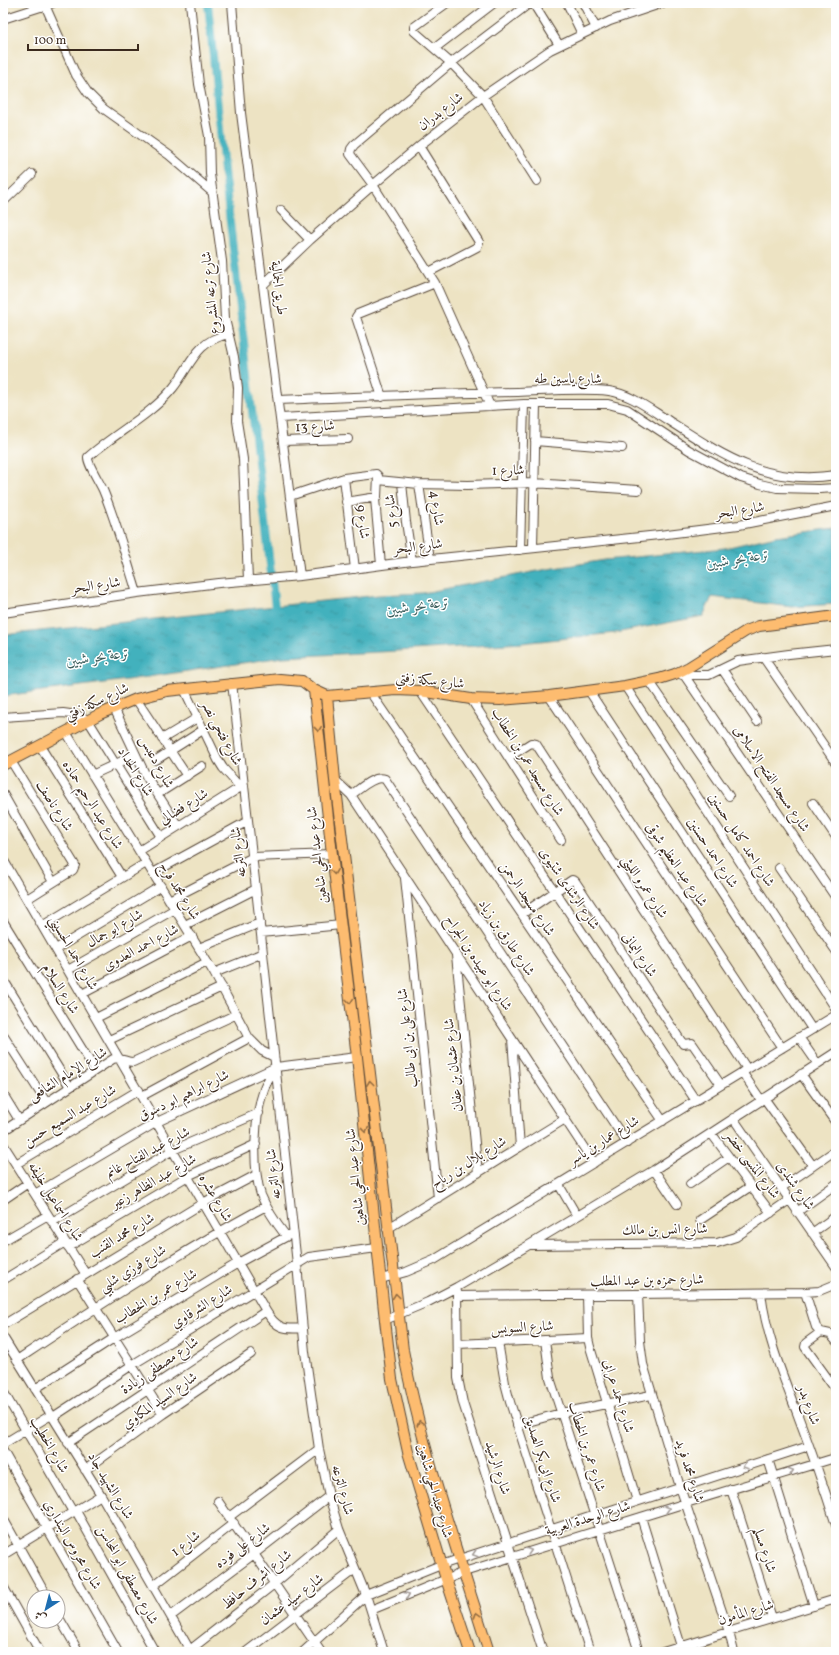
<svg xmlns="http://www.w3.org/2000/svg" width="839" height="1655" viewBox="0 0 839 1655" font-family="Vollkorn,Amiri,serif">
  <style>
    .water { fill: url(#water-ripples); stroke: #3e6e6e }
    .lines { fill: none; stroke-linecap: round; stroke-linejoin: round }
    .canal { stroke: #42b1bd; stroke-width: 8 }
    .minor-casing { stroke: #564637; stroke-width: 10 }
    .major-casing { stroke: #564637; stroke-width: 12 }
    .minor { stroke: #fff; stroke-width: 8 }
    .major { stroke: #fdbc6f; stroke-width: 10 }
    .oneway { stroke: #926c42 }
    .oneway2 { stroke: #a79f9a }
    .labels { text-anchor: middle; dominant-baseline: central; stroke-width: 3; stroke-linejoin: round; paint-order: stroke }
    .street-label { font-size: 14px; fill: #3b2a1e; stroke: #fff }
    .water-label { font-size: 15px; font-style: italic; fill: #3e605e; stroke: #fff }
  </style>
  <defs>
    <pattern id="water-ripples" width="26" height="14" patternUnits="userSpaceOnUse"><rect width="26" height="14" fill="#42b1bd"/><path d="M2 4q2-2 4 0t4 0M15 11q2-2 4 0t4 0" fill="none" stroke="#389099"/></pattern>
  </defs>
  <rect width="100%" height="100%" fill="#fff"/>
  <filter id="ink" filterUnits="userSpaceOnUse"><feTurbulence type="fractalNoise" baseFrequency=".025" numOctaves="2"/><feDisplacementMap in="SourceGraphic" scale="8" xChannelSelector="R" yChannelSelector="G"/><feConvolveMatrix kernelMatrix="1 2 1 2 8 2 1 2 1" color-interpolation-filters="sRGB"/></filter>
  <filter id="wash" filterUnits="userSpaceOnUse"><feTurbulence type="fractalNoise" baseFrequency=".012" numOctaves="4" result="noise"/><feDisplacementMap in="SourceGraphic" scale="16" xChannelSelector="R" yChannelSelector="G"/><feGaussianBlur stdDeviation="0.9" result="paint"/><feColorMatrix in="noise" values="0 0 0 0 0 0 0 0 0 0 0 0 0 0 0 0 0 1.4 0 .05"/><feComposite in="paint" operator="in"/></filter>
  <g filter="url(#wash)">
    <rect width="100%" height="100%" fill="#ede3c3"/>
    <!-- water -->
    <path class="water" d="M836,528V604L792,607L712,597L703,616L615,633L521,643L397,651L283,657L127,680L3,696V636L12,634L379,595L423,593L548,569L605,560L725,548L776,536Z"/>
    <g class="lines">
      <!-- canal -->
      <path class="canal" d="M208,3L224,171L276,616"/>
    </g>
  </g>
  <g filter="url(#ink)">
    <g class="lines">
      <defs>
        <path id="minor" d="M190,3L199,84L209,136L210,174L222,261L225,319L234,357L238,388L237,421L243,459L248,580
          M232,3L241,113L300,576
          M447,3L414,27V31L451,63L354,145L351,149L350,154L373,185L435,283L490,406
          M530,3L451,63L483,96L537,181
          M533,3L559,45
          M567,3L582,34
          M583,3L596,28
          M45,5L76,75L88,93L104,109L169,155L212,192
          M3,19L53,3
          M435,48L494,3
          M419,146L479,242L477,247L429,272
          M3,202L32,174
          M281,210L310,240
          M264,284L310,240L373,185L419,146L483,96L550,50L610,21L663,3
          M382,397L356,317L358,314L435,283
          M279,400C359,397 438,393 518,392C547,391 580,388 609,391C630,394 648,408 666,419C722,455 765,486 836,475
          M281,418L524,404H608L627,409L689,450L741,478L760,484L777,488L819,489L836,488
          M283,441L348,439
          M535,441L622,448
          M344,478L355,569
          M378,480L419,484L468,485L534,483L638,490
          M402,483L406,522L412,561
          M419,484L430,559
          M290,496L344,478L376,474L378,476L377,497L346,502
          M375,499L381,565
          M533,548L536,404
          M520,550L524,404
          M137,593C126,558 117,524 103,490C100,483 87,463 88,457C115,433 150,416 173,388C192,364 195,342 228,334
          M3,613L137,593L219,583L300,576L412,561L659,535L739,525L836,506
          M763,657L836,763
          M722,669L757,721
          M682,675H709L738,661L789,654L836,649
          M684,675L836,898
          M650,682L729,796
          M232,683L256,889L297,1264L305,1352L319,1449L329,1496L339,1529L366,1595L384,1652
          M625,686L836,1009
          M184,689L218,760L223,768L240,787
          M420,691L696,1101
          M589,691L812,1029
          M370,692L663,1121
          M549,696L782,1048
          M136,699L187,776
          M471,699L561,840
          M114,708L146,776L178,826
          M3,717L63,713L77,715L88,720L161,837
          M66,732L214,973L249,1038L262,1051L274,1057
          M162,739L197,718
          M40,746L122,877
          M509,757L531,743L536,744L747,1069
          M156,760L203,730
          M11,761L75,865L73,870L27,899
          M92,775L135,755
          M335,780L351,795L594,1163
          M3,794L53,882
          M158,794L202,766
          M351,795C360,789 374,775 385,779L627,1143
          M813,803L836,837
          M139,851L244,785
          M3,859L266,1311C276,1328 284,1330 303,1328
          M779,868L836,951
          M153,873L248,821
          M405,878L438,1198
          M169,900L253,857L332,854
          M522,914L572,880L575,881L683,1044L692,1043L721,1085
          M3,921L95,1070
          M185,925L256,889
          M42,926L146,863
          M261,933L341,925
          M199,948L260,923
          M56,949L161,886
          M456,955L478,1173
          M68,970L175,909
          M214,973L263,953
          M3,979L70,1087
          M82,994L192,936
          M96,1018L207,962
          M3,1035L46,1102
          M799,1037L817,1063
          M512,1039L520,1147
          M109,1040L222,987
          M276,1067C271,1074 267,1081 264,1089C254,1117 252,1167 261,1195C267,1210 276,1223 286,1236
          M742,1072L761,1100
          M801,1074L836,1123
          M3,1094L19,1120
          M142,1096L249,1038
          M764,1098L813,1166
          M733,1118L836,1267
          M3,1131L113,1059C120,1057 126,1062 133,1062L237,1014
          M711,1133L771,1213
          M3,1144L85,1273
          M16,1164L139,1090
          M654,1170L677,1204
          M690,1184L729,1157
          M559,1185L577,1216
          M781,1188L836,1150
          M35,1194L157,1122L276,1067L357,1057
          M3,1200L28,1183
          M797,1212L836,1184
          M700,1220L751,1186
          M52,1222L173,1150L259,1113
          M387,1229L565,1119
          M812,1233L836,1216
          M3,1241L48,1215
          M531,1245L717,1243L736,1237L789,1200
          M68,1247L188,1176L256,1144
          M77,1279L163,1414
          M381,1279L406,1272L434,1260L836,1015
          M3,1280L65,1242
          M457,1292L458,1378L463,1403L543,1652
          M805,1292L816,1327L821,1332L830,1334L836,1341
          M761,1293C766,1335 782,1374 797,1413C811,1450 824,1487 836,1525
          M638,1294L640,1341L643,1364L680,1487L729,1632L734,1652
          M587,1295L588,1338L590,1347L637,1501
          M457,1296L805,1292L819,1291L836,1284
          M385,1320L428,1302L457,1287L529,1245L654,1170L836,1052
          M3,1325L203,1203L256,1175
          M821,1332L806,1343L805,1347L836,1390
          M3,1337L101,1495L191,1652
          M545,1340L550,1378L639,1652
          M498,1342L505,1383L510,1402L590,1652
          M458,1344L588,1338
          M17,1360C98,1306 180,1252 266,1206
          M35,1389L114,1338L238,1263L293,1233
          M3,1391L73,1512
          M53,1417L132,1365L309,1257L377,1248
          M517,1425L561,1413L651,1395
          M68,1443L266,1311
          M3,1444L51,1415
          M3,1451L118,1652
          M768,1459L814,1606
          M85,1470L163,1414L251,1354
          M731,1489L772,1618
          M218,1501L321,1652
          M76,1511L155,1652
          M229,1517L319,1449
          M641,1517L681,1646
          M3,1518L47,1597
          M3,1555L101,1495
          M3,1586L40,1652
          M153,1586L234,1523
          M371,1610L464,1572L686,1503L835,1458
          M58,1616L79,1652
          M171,1616L254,1554L329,1496
          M190,1650L274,1584L339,1529
          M246,1652L355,1569
          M303,1652L366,1595L441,1565L809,1446
          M663,1652L836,1599"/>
        <path id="major" d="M314,690L332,854L357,1057L385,1320L392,1379L408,1452L446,1579L470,1652
          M327,696L335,780L403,1350C422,1452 458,1552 489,1652
          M3,765L100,714L136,699L167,691L280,679L302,681L314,690L327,696L396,690L420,691L471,699L500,700L549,696L625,686L659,679L675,674L689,667L746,631L759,626L836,616"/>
      </defs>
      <!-- minor casing -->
      <use href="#minor" class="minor-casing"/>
      <!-- major casing -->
      <use href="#major" class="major-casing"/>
      <!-- minor -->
      <use href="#minor" class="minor"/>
      <!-- major -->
      <use href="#major" class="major"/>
    </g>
    <!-- one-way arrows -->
    <defs><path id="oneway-chevron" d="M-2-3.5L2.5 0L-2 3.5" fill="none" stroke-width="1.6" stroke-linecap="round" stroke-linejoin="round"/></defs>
    <g class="oneway">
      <use href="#oneway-chevron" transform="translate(318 729) rotate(84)"/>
      <use href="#oneway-chevron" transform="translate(334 872) rotate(83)"/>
      <use href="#oneway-chevron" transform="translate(350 1001) rotate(83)"/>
      <use href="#oneway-chevron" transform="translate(370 1083) rotate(-97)"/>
      <use href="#oneway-chevron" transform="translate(365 1130) rotate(84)"/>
      <use href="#oneway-chevron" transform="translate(396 1296) rotate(-97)"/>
      <use href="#oneway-chevron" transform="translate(420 1423) rotate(-106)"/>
      <use href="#oneway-chevron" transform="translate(477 1615) rotate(-107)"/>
    </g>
    <g class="oneway2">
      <use href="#oneway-chevron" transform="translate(745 1466) rotate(162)"/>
      <use href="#oneway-chevron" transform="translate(791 1471) rotate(-17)"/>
      <use href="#oneway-chevron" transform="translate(667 1509) rotate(-17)"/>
      <use href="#oneway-chevron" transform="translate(529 1551) rotate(-17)"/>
      <use href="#oneway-chevron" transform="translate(475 1554) rotate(162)"/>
      <use href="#oneway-chevron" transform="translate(407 1595) rotate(-22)"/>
    </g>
  </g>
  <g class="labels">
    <!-- street labels -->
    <g class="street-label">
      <text transform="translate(441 112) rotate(-38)">شارع بدران</text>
      <text transform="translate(278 288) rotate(83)">طريق الجمالية</text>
      <text transform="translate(211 293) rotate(-96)">شارع ترعه المشروع</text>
      <text x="568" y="379">شارع ياسين طه</text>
      <text transform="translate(315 427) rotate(-2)">شارع 13</text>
      <text transform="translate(508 471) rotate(-1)">شارع 1</text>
      <text transform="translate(436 508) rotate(82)">شارع 4</text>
      <text transform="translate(392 511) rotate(-96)">شارع 5</text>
      <text transform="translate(740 511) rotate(-9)">شارع البحر</text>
      <text transform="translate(362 522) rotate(83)">شارع 9</text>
      <text transform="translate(418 547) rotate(-7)">شارع البحر</text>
      <text transform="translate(96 586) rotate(-8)">شارع البحر</text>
      <text transform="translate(430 681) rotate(6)">شارع سكة زفتي</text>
      <text transform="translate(97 702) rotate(-25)">شارع سكة زفتي</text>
      <text transform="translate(221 733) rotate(62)">شارع فتحي نصر</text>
      <text transform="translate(156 762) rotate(62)">شارع دعبس</text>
      <text transform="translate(527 762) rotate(58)">شارع مسجد عمر بن الخطاب</text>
      <text transform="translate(135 772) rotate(58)">شارع الحداد</text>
      <text transform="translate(771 779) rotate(56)">شارع مسجد الفتح الاسلامى</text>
      <text transform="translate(92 805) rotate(58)">شارع عبد الرحيم حماده</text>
      <text transform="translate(54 806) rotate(58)">شارع ناصف</text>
      <text transform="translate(184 807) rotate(-32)">شارع فضالي</text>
      <text transform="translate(741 840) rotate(57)">شارع احمد كامل حسنين</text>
      <text transform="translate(239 852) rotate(-97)">شارع الترعه</text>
      <text transform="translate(712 853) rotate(57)">شارع احمد حسنين</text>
      <text transform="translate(318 855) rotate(-97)">شارع عبد الحي شاهين</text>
      <text transform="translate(676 865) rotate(56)">شارع عبد العظيم شوقى</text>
      <text transform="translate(644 887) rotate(57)">شارع عمرو الليثي</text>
      <text transform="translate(569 889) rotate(56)">شارع الرشدى شتيوى</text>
      <text transform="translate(179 891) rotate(58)">شارع محمد فرج</text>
      <text transform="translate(527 899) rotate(56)">شارع مسجد الرحمن</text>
      <text transform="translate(115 929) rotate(-30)">شارع ابو جمال</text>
      <text transform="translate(506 938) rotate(56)">شارع طارق بن زياد</text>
      <text transform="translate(141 948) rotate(-28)">شارع احمد العدوى</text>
      <text transform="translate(73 953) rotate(60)">شارع احمد الحسيني</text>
      <text transform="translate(639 955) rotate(56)">شارع اليمانى</text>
      <text transform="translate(478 963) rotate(57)">شارع ابو عبيده بن الجراح</text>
      <text transform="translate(60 989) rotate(58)">شارع السلام</text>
      <text transform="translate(408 1038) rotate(-96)">شارع على بن ابى طالب</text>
      <text transform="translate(454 1065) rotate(-96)">شارع عثمان بن عفان</text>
      <text transform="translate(68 1075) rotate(-32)">شارع الإمام الشافعى</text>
      <text transform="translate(184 1096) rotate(-26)">شارع ابراهيم ابو دسوق</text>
      <text transform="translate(70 1116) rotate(-31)">شارع عبد السميع حسن</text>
      <text transform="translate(604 1141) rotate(-32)">شارع عمار بن ياسر</text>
      <text transform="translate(148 1153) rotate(-28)">شارع عبد الفتاح غانم</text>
      <text transform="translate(469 1163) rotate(-32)">شارع بلال بن رباح</text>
      <text transform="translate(752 1165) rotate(53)">شارع المنسى خضر</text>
      <text transform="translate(274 1174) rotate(-96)">شارع الترعه</text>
      <text transform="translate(356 1177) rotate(-96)">شارع عبد الحي شاهين</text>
      <text transform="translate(154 1182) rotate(-30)">شارع عبد الظاهر زعير</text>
      <text transform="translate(795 1186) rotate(55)">شارع شندى</text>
      <text transform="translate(215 1198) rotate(60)">شارع عشره</text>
      <text transform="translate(55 1202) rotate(58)">شارع اسماعيل خليفه</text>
      <text transform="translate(665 1230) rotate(-1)">شارع انس بن مالك</text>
      <text transform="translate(122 1236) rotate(-31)">شارع محمد القنب</text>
      <text transform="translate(133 1269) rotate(-32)">شارع فوزي شلبي</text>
      <text transform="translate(647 1281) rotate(-1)">شارع حمزه بن عبد المطلب</text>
      <text transform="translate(156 1297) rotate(-31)">شارع عمر بن الخطاب</text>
      <text transform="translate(202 1307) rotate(-32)">شارع الشرقاوي</text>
      <text transform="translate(522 1328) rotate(-3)">شارع السويس</text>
      <text transform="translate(160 1366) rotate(-34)">شارع مصطفى زيادة</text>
      <text transform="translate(618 1396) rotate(73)">شارع احمد عرابى</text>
      <text transform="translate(160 1401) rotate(-35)">شارع السيد المكاوي</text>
      <text transform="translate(808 1405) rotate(70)">شارع بدر</text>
      <text transform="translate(49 1445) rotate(60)">شارع الخطيب</text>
      <text transform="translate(586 1447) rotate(72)">شارع عمر بن الخطاب</text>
      <text transform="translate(542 1459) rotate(72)">شارع ابى بكر الصديق</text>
      <text transform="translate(497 1468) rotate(72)">شارع الرشيد</text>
      <text transform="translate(689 1471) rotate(72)">شارع محمد فريد</text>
      <text transform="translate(110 1486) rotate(59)">شارع الشهيد جاد</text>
      <text transform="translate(342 1490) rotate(75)">شارع الترعه</text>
      <text transform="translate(434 1491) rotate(74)">شارع عبد الحي شاهين</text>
      <text transform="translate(588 1519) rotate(-17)">شارع الوحدة العربية</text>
      <text transform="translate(186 1544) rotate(-38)">شارع 1</text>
      <text transform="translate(72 1545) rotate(60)">شارع محروس البنداري</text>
      <text transform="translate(243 1546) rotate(-37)">شارع على فوده</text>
      <text transform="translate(764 1550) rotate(72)">شارع مسلم</text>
      <text transform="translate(127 1575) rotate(61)">شارع مصطفى ابو المحاسن</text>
      <text transform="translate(257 1580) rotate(-39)">شارع اشرف حافظ</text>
      <text transform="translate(292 1600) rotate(-37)">شارع سيد عثمان</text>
      <text transform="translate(746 1613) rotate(-17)">شارع المأمون</text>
    </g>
    <!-- water labels -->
    <g class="water-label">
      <text transform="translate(738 560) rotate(-9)">ترعة بحر شبين</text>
      <text transform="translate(418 607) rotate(-8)">ترعة بحر شبين</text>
      <text transform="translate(98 658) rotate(-8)">ترعة بحر شبين</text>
    </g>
  </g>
  <!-- margin -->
  <rect width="839" height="1655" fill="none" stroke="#fff" stroke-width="16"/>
  <!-- north arrow -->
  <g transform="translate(46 1609) rotate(216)"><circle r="19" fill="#ffffff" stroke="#b1aaa5"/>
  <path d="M0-3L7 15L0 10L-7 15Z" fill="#1f6fb2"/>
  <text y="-6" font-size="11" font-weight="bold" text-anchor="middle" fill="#3b2a1e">ش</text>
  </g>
  <!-- scale -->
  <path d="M28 44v6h110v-6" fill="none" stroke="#3b2a1e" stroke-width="2"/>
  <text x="34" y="44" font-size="12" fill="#3b2a1e" stroke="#ffffff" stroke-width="3" paint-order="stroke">100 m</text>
</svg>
